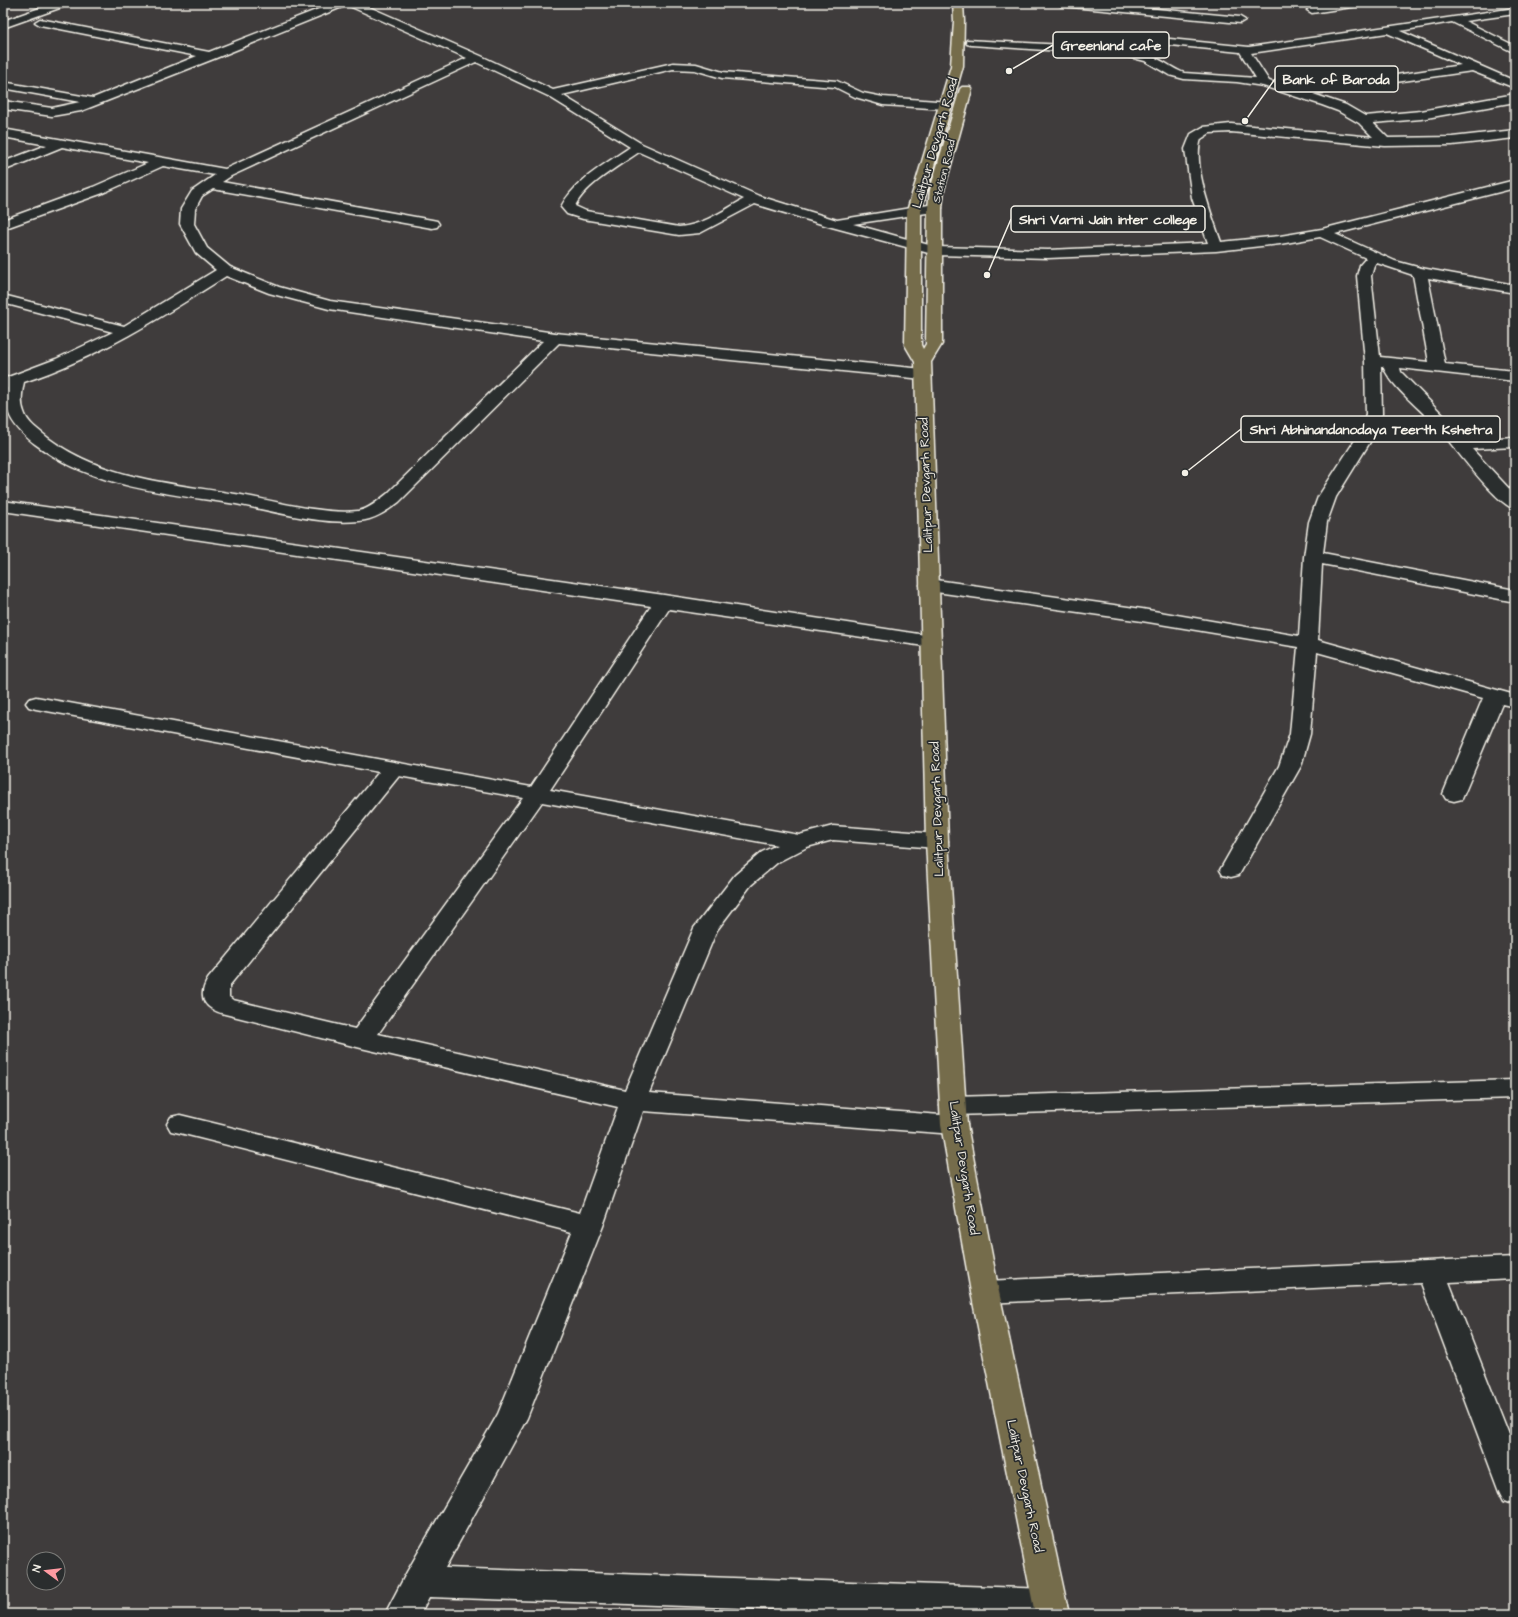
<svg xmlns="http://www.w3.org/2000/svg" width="1518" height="1617" viewBox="0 0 1518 1617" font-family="'Architects Daughter',sans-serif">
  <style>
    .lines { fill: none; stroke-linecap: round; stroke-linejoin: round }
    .minor-casing { stroke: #f4f1e8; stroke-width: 3 }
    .major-casing { stroke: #f4f1e8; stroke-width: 3 }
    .minor { fill: #2a2d2e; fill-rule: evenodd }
    .major { fill: #746c4b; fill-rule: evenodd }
    .labels { text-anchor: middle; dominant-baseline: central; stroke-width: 3.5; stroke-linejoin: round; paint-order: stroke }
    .far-street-label { font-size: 11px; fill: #f4f1e8; stroke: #2a2d2e }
    .street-label { font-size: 13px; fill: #f4f1e8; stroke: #2a2d2e }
    .leader { fill: none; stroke: #f4f1e8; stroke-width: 1.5 }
    .callout-dot { fill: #f4f1e8; stroke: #2a2d2e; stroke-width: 1.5 }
    .callout { fill: #2a2d2e; stroke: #f4f1e8; stroke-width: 1.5 }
    .callout-label { font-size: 14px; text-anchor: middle; font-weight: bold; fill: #f4f1e8 }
  </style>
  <rect width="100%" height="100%" fill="#3f3c3c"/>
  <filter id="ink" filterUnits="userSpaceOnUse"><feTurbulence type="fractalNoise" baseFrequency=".025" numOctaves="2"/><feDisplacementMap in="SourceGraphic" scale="8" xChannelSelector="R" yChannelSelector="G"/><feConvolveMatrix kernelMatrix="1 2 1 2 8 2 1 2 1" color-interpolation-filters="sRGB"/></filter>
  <g filter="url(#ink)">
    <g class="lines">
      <defs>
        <path id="minor" d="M54,3H69L68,5L3,28V21Z
          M334,3H360L481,56L553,90L673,63L696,64L723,72L837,81L863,93L883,97L950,102L952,105L950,108L946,109L883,105L855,97L835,87L722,78L695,70L673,69L562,95L642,144L759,196L837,220L935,204L940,205L942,208L940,211L853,224L936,247L1048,250L1208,243L1192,198L1185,149L1191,134L1203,127L1231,124L1373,137L1359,123L1338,111L1322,105L1263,86L1237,82L1184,79L1169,75L1145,61L1122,55L971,45L967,44L966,42L967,40L1103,47L1102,46L1105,42L1130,35L1249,47L1515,8V14L1465,21L1515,46V53L1452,22L1400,31L1515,81V88L1472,71L1313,94L1346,105L1365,116L1421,111L1515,94V102L1421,119L1373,123L1388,138L1452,137L1515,130V138L1452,145L1385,146L1231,132L1210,133L1201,139C1192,165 1212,216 1221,242L1280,236L1322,229L1515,180V188L1335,234L1395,261L1421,268L1515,285V293L1428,278L1445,364L1515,371V381L1400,368L1401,372L1450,422L1464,440L1515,437V447L1472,449L1515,495V509C1496,504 1453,445 1438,428C1422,410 1391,387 1383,366H1381L1382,414L1375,434L1336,497L1327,522L1323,553L1515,590V602L1322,564L1318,640L1515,695V707L1502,704L1462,799L1454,801L1446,799L1443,794L1483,698L1317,652L1310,734L1301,766L1239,875L1231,877L1223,875L1220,870L1279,766L1290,734L1298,647L1142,621L929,591L922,589L920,585L922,581L929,579L1142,609L1299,636L1304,557L1309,522L1318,497L1359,434L1366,414L1365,361L1357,276L1360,265L1366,258L1320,237L1280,244L1216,251L1048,258L936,255L828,226L755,204L700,233L679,235L583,219L567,214L561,207C575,180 606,164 630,147L548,96L476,62L231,176L222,182L432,220L437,221L439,224L437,227L432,228L213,189L202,196L195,209L194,224L207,248L230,267L279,287L330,301L555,333L923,369L929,371L931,374L929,377L923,379L559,343L399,502C387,511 374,520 359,521C319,525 274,511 236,504C166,493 93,488 35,444C16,429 2,413 7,388L3,389V379L56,359L113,332L3,303V295L124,326L216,270L196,253L180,224L181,209L192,191L215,175L163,166L103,193L3,229V220L93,187L148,163L62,147L3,171V162L47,145L3,137V129L225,169L467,58L347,5L216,58L81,111L52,116L3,109V101L52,108L80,102L3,88V82L93,98L197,56L40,25L35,22L40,19L209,52ZM1387,33L1461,65L1299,90L1269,81L1251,53ZM1130,41L1240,52L1256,78L1184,73C1173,69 1164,61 1153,57C1141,52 1125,49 1112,48L1113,46ZM639,152L744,199C723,211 703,225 679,227L586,211L575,206C586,184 619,166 639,152ZM1377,263L1413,275L1429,362L1380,357L1371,276L1374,266ZM226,276L269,293L329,309L543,341L387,494C379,500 368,510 358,511C320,515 273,500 235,494C170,483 103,479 48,438C40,431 27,423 24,412C20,402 22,392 24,382C97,358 162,317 226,276Z
          M1056,3H1094L1240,17L1245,20L1240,23L1061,6Z
          M1337,3H1363L1358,6L1312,13L1307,10L1312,7Z
          M3,501L664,595L938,637L941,641L938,645L931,647L669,609L550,790L799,835L833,826L937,834L945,836L948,841L945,846L937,848L833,840L807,847L778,862L751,885L717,930L649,1093L954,1116L963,1118L967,1125L963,1132L954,1134L643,1111L603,1226L527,1418L445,1568L1050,1589L1062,1593L1067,1604L1062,1614H911L429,1597L420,1614H385L407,1572L498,1414L572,1232L180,1133L171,1131L167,1124L171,1117L180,1115L580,1213L618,1107L361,1048L225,1014C206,1009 196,999 208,979L379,772L36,709L29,707L26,703L29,699L36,697L531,787L651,606L3,511ZM399,776L523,798L355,1029L233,1000L229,997V986ZM542,802L777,845L762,852L735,875L694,928L625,1090L378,1034Z
          M1515,1080V1098L953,1115L944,1113L940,1106L944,1099L953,1097Z
          M1515,1257V1279L1449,1282L1515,1450V1505L1504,1501L1499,1491L1421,1283L985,1303L975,1300L971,1292L975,1284L985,1281Z"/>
        <path id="major" d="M953,3H963L964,21L963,66L921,211V345L923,349L926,344L928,208L930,190L960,89L962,87H970L972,89L944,190L942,208V344L931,362L948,841L967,1125L999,1292L1069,1614H1035L971,1292L941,1125L926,841L915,362L905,345L907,211L951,66L954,21Z"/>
      </defs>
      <!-- minor casing -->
      <use href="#minor" class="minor-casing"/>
      <!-- major casing -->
      <use href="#major" class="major-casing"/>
      <!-- minor -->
      <use href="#minor" class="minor"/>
      <!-- major -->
      <use href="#major" class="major"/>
    </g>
  </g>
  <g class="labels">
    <!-- far-street labels -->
    <g class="far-street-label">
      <text transform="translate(944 171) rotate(-76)">Station Road</text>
    </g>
    <!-- street labels -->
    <g class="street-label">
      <text transform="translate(935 143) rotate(-74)">Lalitpur Devgarh Road</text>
      <text transform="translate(926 485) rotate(-92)">Lalitpur Devgarh Road</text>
      <text transform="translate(937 809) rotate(-92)">Lalitpur Devgarh Road</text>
      <text transform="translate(964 1168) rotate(81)">Lalitpur Devgarh Road</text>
      <text transform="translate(1025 1486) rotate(78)">Lalitpur Devgarh Road</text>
    </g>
  </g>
  <!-- callouts -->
  <path class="leader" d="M1009 71L1053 45M1245 121L1275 79M987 275L1011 219M1185 473L1241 429"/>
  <g class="callout-dot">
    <circle cx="1009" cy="71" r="4"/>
    <circle cx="1245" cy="121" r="4"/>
    <circle cx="987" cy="275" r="4"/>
    <circle cx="1185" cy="473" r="4"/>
  </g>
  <g class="callout">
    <rect x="1053" y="32" width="116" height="26" rx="4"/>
    <rect x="1275" y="66" width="123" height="26" rx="4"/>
    <rect x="1011" y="206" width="194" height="26" rx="4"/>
    <rect x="1241" y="416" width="259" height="26" rx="4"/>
  </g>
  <g class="callout-label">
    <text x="1111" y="50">Greenland cafe</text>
    <text x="1336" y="84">Bank of Baroda</text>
    <text x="1108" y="224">Shri Varni Jain inter college</text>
    <text x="1371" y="434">Shri Abhinandanodaya Teerth Kshetra</text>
  </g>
  <!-- margin -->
  <rect width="1518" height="1617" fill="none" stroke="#2a2d2e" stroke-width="16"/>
  <rect x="8" y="8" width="1502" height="1601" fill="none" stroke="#f4f1e8" stroke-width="1.5" filter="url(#ink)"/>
  <!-- north arrow -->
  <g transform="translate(46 1571) rotate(285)"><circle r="19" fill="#2a2d2e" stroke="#7b7b78"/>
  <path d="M0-3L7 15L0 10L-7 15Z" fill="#ff9aa2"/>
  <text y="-6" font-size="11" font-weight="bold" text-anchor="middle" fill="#f4f1e8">N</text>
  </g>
</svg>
